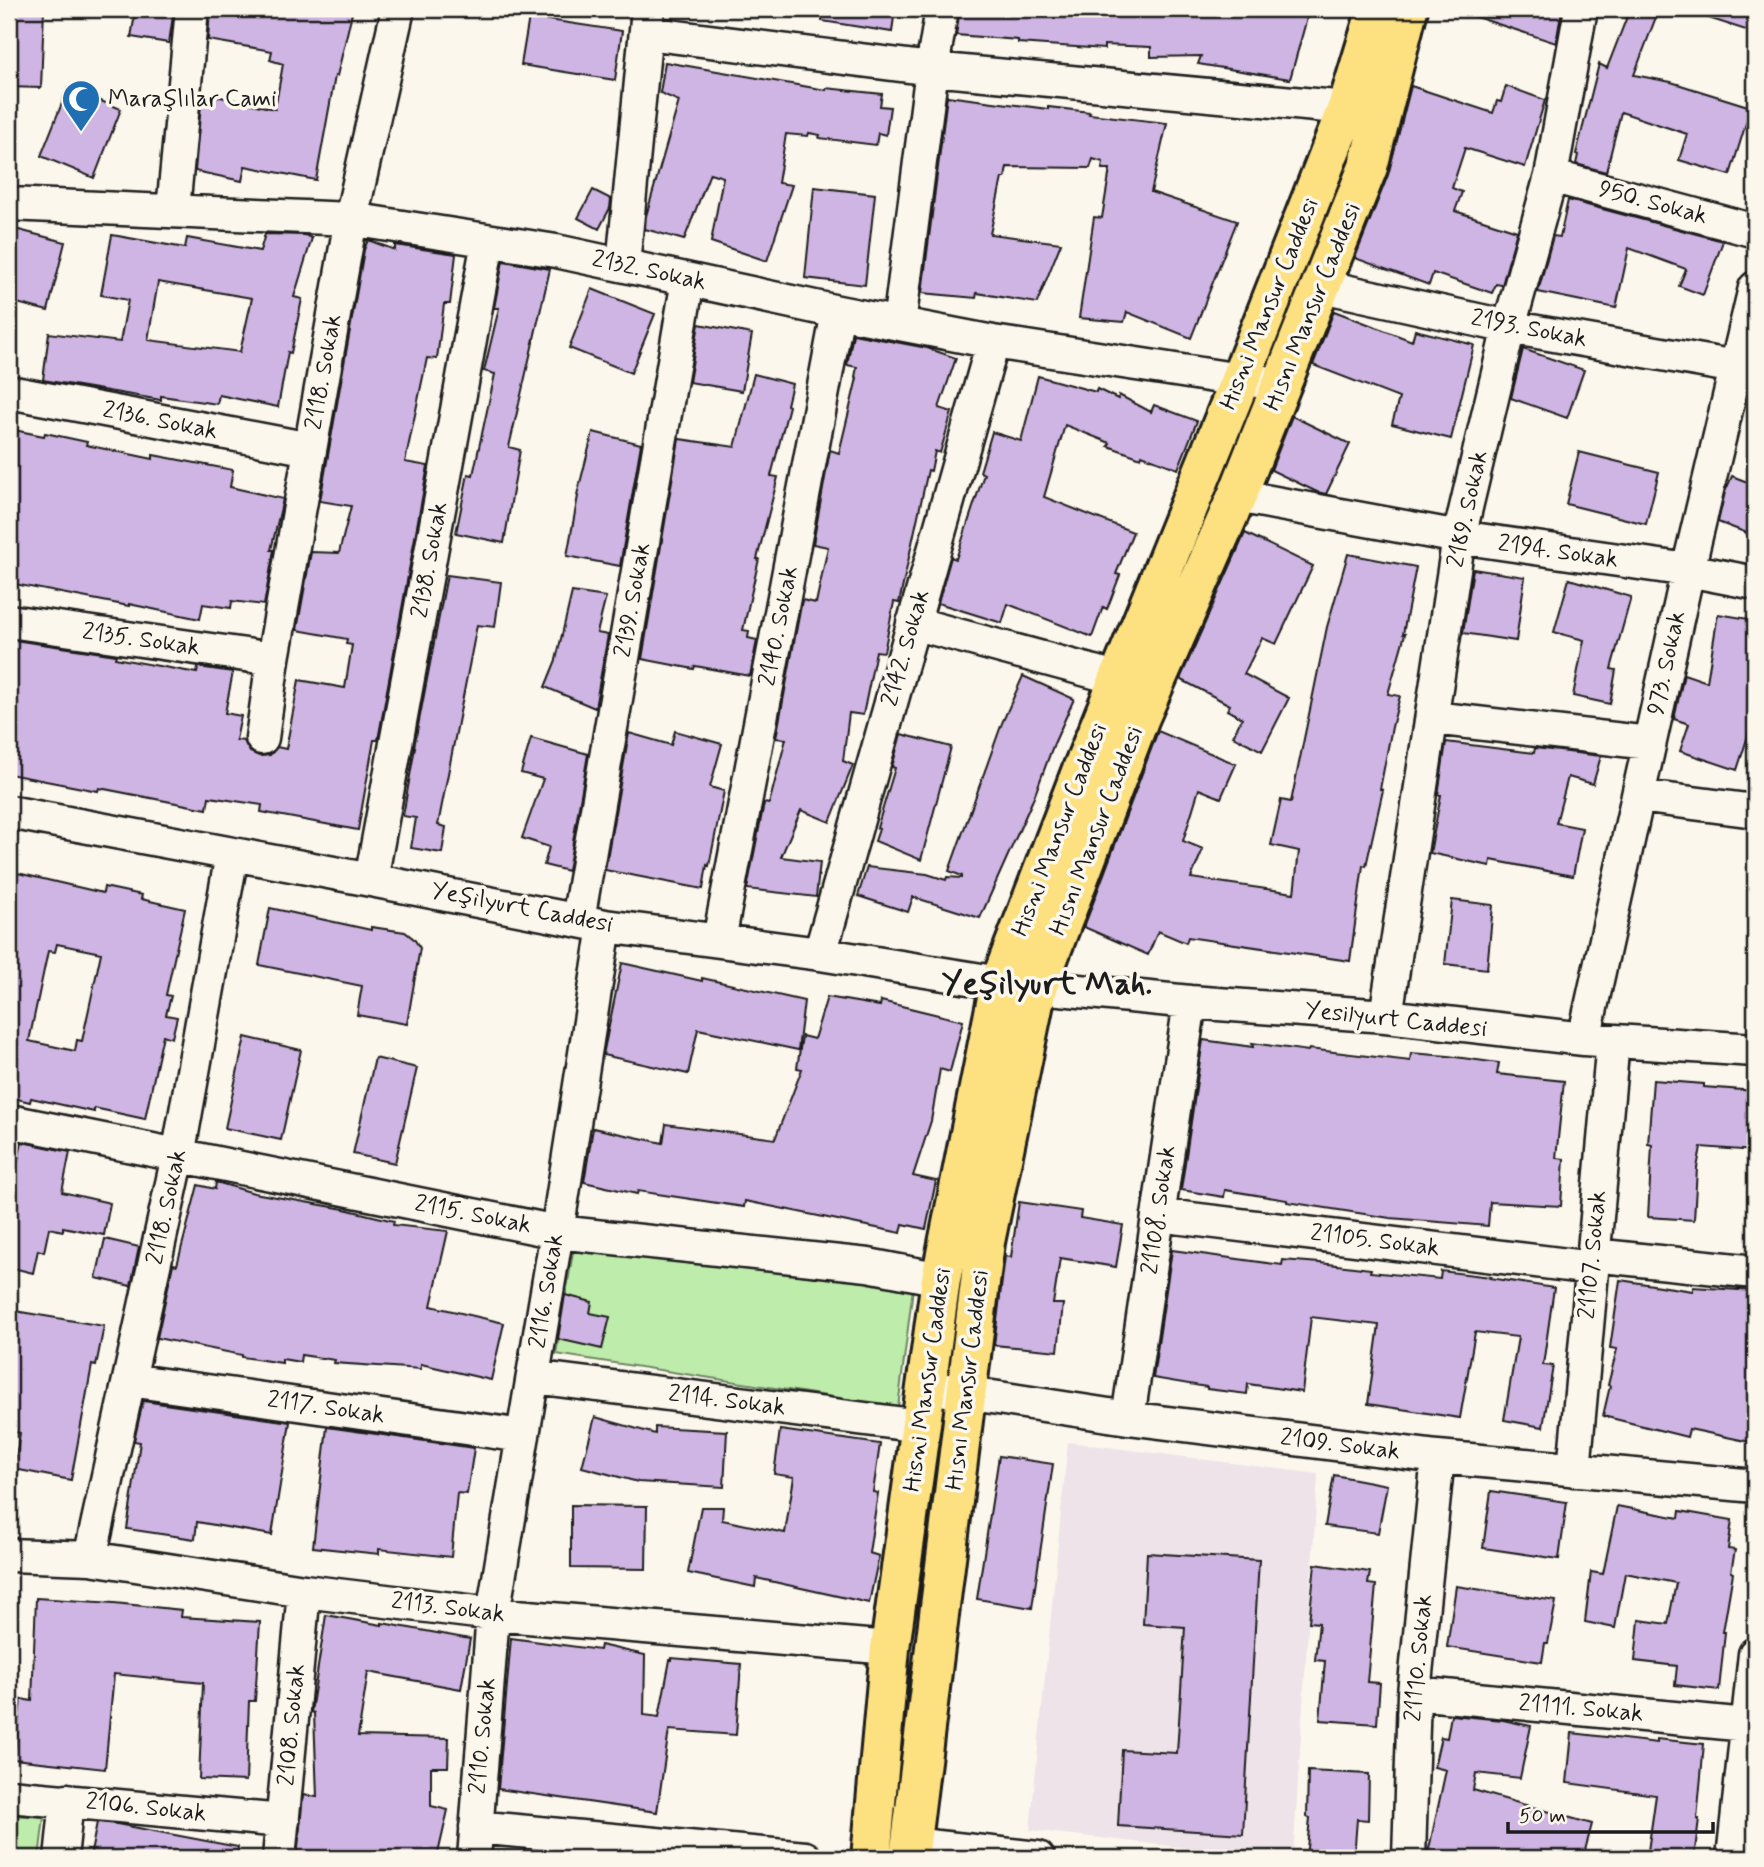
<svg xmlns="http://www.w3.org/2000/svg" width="1764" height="1867" viewBox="0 0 1764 1867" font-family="Mynerve,sans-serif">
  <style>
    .built { fill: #eee3e9 }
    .green { fill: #beecab; stroke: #6d8464; stroke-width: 2 }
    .building { fill: #cfb5e3; stroke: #1c1c1c; stroke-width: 2; fill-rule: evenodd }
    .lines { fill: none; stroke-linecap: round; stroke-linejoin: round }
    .minor-casing { stroke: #1c1c1c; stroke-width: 37 }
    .major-casing { stroke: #1c1c1c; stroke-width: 44 }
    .minor { stroke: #fbf7ec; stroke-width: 32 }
    .major { stroke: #fde080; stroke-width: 38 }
    .labels { text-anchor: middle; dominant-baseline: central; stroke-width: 7; stroke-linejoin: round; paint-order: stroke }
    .poi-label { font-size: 24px; fill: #1c1c1c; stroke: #fbf7ec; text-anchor: start }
    .street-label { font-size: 24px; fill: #1c1c1c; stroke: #fbf7ec }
    .district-label { font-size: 32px; font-weight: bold; fill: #1c1c1c; stroke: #fbf7ec }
  </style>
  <rect width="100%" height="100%" fill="#fbf7ec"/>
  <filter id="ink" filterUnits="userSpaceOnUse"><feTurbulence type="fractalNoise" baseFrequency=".0143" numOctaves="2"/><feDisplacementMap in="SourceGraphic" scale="14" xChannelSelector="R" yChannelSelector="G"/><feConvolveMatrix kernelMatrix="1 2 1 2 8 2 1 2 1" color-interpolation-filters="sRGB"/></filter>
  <g filter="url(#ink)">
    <!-- built -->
    <path class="built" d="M1068,1442L1318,1474L1293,1858H1274L1030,1830Z"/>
    <!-- green -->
    <path class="green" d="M575,1240L913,1288L898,1407L556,1354Z
      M9,1815L44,1817L39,1858H9Z"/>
    <!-- building -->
    <path class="building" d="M9,9H44L41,88L9,87Z
      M136,9H174L169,43L131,37Z
      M210,9H353L337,76H335L316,180L245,166L242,181L195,171L202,93L275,109L283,64L270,60L272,51L208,40Z
      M823,9H895L892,32L822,21Z
      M960,9H1136L1155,14L1156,9H1276L1307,18L1290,79L1198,64L1201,56L1151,57V47L1104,45V49L1018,43V40L956,35Z
      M1465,9H1562L1556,43L1464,13Z
      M1630,9H1659L1634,75L1671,82L1751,107L1730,175L1679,160L1687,134L1621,112L1606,172L1576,164L1578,155L1576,154L1599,64L1607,68Z
      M1694,9H1755V33L1693,13Z
      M529,17L622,31L615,80L521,65Z
      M665,62L826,90V88L882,94L880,106L890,107L886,135L878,133L876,145L819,138L820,135L809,133L808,136L786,134L778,183L792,185L767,261L711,242L723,177L710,173L684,240L645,229L646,216L679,101L660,93Z
      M1411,86L1493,113L1497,101L1501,102L1506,86L1545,100L1525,167L1465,148L1452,188L1462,192L1455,211L1517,231L1502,285L1496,284L1492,293L1433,273L1429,285L1355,258L1388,175Z
      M68,88L121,109L94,178L41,156Z
      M947,96L1048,109V107L1090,112L1089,114L1167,123L1151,192L1237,221L1191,338L1127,312L1124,322L1079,318L1094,217L1102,218L1110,169H1102L1103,162L1093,159L1090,168L1007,167L1005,178H1002L990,234L1061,243L1037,303L977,293L976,298L922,293Z
      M814,187L875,194L865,285L805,278Z
      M593,190L611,199L610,208L599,229L578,218Z
      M1568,200L1723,241L1703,295L1679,286L1686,269L1629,248L1616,308L1538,292L1553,236L1560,237Z
      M15,229L65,242L48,311L9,301V255Z
      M265,234L305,235L312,238L294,297L302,299L291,353L288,352L278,407L219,395L217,404L161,396V400L43,380L49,333L120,342L128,300L101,295L112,235L185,248L187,238L260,251ZM158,282L252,298L240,352L148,340Z
      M368,240L395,250V245L456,254L450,304H444L437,359L427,358L405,462L428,466L378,740H374L358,830L261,812L262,805L209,797L207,809L99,788L98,791L9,774V671L14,640L116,655L115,658L197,673L198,667L233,672L225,713L241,716L236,740L244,741L250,752L259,756L270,755L277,747L286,749L299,680L345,688L352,645L346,644L347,639L297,630L311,552L339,553L351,506L320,501L364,250Z
      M503,261L550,269L509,447L520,450L504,543L456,533L468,474L473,475L495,374L484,371L499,308H494Z
      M592,289L655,314L631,373L569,348Z
      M1334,311L1412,341L1415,330L1474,345L1451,439L1392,424L1399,398L1313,365Z
      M699,324L752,334L742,391L689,382Z
      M853,334L927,348L956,358L939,408L952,412L940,453L935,451L931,471L928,470L899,603L894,602L884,652L876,651L863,715L849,713L843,761L853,765L830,822L801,810L781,857L820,862L816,897L747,889L764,803L769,804L786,739L776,738L802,600L816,603L828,547L813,544L830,450L839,453L857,378L855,377L857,367L847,365Z
      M1523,349L1584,370L1567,418L1511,398Z
      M754,374L792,384L787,405L789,406L771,476L778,477L757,559H759L743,630L749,631L748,638L757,640L750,676L695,666L694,669L642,659L679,439L735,447Z
      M1038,376L1096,392L1097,389L1118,399L1119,395L1151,412L1154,405L1197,421L1178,469L1142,455L1141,458L1108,446L1110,443L1065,425L1044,497L1133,532L1116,574L1120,575L1107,609L1103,607L1092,637L1008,604L1002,623L938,603L951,557L956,559L984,474L980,472L992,432L1021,441Z
      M1292,416L1350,444L1326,494L1317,492L1271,470Z
      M9,429L44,436L45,433L87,442L86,445L153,459V455L233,470L230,487L283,499L271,550H274L264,605L232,601L231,608L203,604L200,619L129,604V606L9,583Z
      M593,432L641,444L620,566L567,556L578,496L577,495Z
      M1579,452L1659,472L1646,524L1566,504Z
      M1732,476L1755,485V536L1718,522L1725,492Z
      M1245,533L1313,566L1276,644L1262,638L1244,674L1289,698L1262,751L1233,736L1242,718L1227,710L1230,705L1180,679Z
      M1348,554L1416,567L1403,634H1405L1388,694L1400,696L1392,727L1380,789L1383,790L1366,866L1363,865L1350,961L1188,937L1186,943L1158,931L1148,955L1084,927L1158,731L1236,764L1221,798L1199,789L1183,841L1203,849L1191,878L1294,893L1299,851L1271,845L1281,800L1291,802L1327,627Z
      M1473,569L1525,577L1516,641L1463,633Z
      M447,575L501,582L495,627L477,625L438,825L446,827L442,853L411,848L416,818L403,816L415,747H414Z
      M1569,579L1631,597L1611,669L1616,670L1610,704L1573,696L1584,640L1554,632Z
      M572,592L606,597L597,633L608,635L595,708L545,687L556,660Z
      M1718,614L1755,620V714L1737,770L1680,751L1689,724L1674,719L1684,674L1707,682Z
      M1023,676L1074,699L1053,746L1034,797L980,918L913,897L908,912L858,896L867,867L927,874L946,880L947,877L962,878V876L949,871L1002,723Z
      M675,731L722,744L710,787L724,791L709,866L707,865L703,889L605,870L629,733L671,745Z
      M901,734L951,747L921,860L875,841L879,829L877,828L895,768L892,767Z
      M531,738L588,754L568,871L544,865L549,847L522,838L543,779L521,773Z
      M1446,742L1534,753L1535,748L1601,756L1593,784L1568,777L1556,823L1582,828L1573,876L1491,860L1490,866L1430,853L1441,795H1438Z
      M9,871L103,893L104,887L142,895L141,899L185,909L166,995L171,996L166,1015L177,1017L172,1038L163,1035L145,1119L94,1108V1112L31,1098L30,1102L9,1097ZM57,944L101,953L82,1041L77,1040L75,1051L29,1041L48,951L55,952Z
      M1452,900L1493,905L1487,969L1445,964Z
      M270,908L371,930V927L405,932L414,939L420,948L407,1024L357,1015L362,986L259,965Z
      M622,963L702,981V978L804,1001L798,1050L698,1029L688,1074L603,1055Z
      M827,997L880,1006L881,1001L963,1021L950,1072L940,1069L931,1121L913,1176L936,1181L926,1229L903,1224L901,1233L745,1201L744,1207L638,1191L637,1194L584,1182L593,1128L663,1143L666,1124L775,1139L802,1069L797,1068L802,1036L814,1039Z
      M245,1037L301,1050L281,1140L225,1128Z
      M1203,1040L1253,1047L1252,1043L1308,1051L1309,1049L1410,1061L1411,1053L1448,1056L1499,1063L1497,1074L1564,1081L1556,1158L1564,1159L1561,1206L1490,1202L1488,1226L1390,1218L1287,1202V1200L1225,1190L1224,1197L1181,1190Z
      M375,1058L417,1068L395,1163L353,1154Z
      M1653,1080L1704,1084V1087L1755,1091V1151L1701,1147L1697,1168L1694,1220L1648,1217L1652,1145L1648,1144Z
      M22,1142L70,1152L62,1192L110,1203L104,1235L63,1227V1231L49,1228L44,1252L38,1250L33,1273L9,1267V1203Z
      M216,1182L254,1193L344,1209L394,1221L393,1225L448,1231L431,1306L504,1323L491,1380L421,1364V1369L334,1363L335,1360L301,1355L300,1362L282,1359V1363L242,1357V1355L157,1338L173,1264L177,1265L198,1185L215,1189Z
      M1019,1202L1081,1211L1080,1218L1123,1225L1116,1267L1060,1258L1053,1304H1063L1058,1351L994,1345L1005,1256L1011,1257Z
      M105,1239L139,1247L131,1286L96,1278Z
      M1172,1250L1282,1265L1283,1260L1320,1263L1371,1269L1370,1272L1440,1279L1441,1271L1491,1277L1490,1278L1554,1288L1543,1365L1553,1366L1543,1427L1504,1420L1518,1337L1475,1332L1460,1418L1368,1404L1379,1325L1311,1317L1302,1392L1248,1384L1247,1394L1207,1389V1387L1153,1378Z
      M1620,1280L1693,1291V1287L1755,1291V1443L1689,1429L1687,1437L1603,1416L1610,1386L1608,1385L1617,1349L1610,1348Z
      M565,1295L592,1302L590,1313L610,1317L602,1349L558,1339Z
      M9,1310L104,1326L96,1366L92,1365L71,1480L14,1469L20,1433L9,1431Z
      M143,1401L290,1422L272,1535L197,1522L195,1539L127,1529L140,1442L134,1441Z
      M595,1417L655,1434V1427L727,1431L724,1487L638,1482L582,1467Z
      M327,1427L474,1448L467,1494L457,1493L451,1557L379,1549V1554L313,1547Z
      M780,1430L880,1444L873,1492L878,1493L869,1553L879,1556L869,1603L756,1578L755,1587L688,1573L701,1507H723L722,1520L785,1533L794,1477L774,1474Z
      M999,1456L1053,1464L1032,1608L977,1599Z
      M1334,1475L1387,1485L1378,1533L1325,1526Z
      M1491,1491L1567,1502L1559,1559L1483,1548Z
      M571,1505L647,1506L646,1569L571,1568Z
      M1617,1506L1679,1518L1680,1511L1732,1520L1728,1549L1735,1550L1731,1572L1733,1573L1723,1632H1725L1719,1690L1675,1685L1677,1666L1635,1661L1639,1620L1668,1624L1676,1583L1625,1573L1615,1628L1585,1622L1591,1572L1603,1574Z
      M1147,1553L1259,1560L1243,1834L1118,1826L1122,1750L1177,1753L1185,1627L1143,1624Z
      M1315,1564L1370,1572L1368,1584L1376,1585L1367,1682L1380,1683L1377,1724L1320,1720L1325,1661L1315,1660L1319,1623L1309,1622Z
      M1456,1586L1556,1601L1548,1643H1545L1542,1662L1447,1647Z
      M36,1598L114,1603L182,1610L181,1617L260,1622L255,1701H249L246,1781L199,1779L203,1683L114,1674L105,1769L14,1759L21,1699L32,1701Z
      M326,1615L382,1625V1623L470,1639L461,1689L368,1672L358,1736L449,1738L448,1767H431V1806L448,1810L437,1858H297L303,1795L317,1797L314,1713L311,1712Z
      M511,1638L599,1650L600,1645L645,1655L644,1715L659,1717L670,1660H672V1658L741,1664L736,1735L669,1730L657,1812L498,1789Z
      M1451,1715L1503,1720L1531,1726L1520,1778L1476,1773L1473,1790L1592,1824L1583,1858H1427L1446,1770L1434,1767L1441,1737L1447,1738Z
      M1572,1733L1657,1743V1739L1704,1744L1697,1819H1699L1694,1858H1647L1656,1795L1567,1783Z
      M1308,1771L1369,1774L1368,1820L1357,1819L1354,1858H1306L1310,1818L1307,1817Z
      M97,1822L117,1824L238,1847L237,1858H90Z"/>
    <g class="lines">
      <defs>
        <path id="minor" d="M646,33L932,69L1347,108
          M1551,176L1755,231
          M9,204L351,219L556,251L838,312L993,342L1240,380L1261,381
          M173,210L192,9
          M623,265L648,9
          M1322,286L1509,327L1736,367
          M899,324L932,69L942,9
          M9,392L310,449
          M1237,496L1459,537L1688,570L1755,583
          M9,621L273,659
          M913,623L1120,679
          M1433,718L1649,743
          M262,738L273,659L351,219L398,9
          M1638,796L1755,811
          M9,812L371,880L605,926L820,954L1000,983L1190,1002L1386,1016L1584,1039L1755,1050
          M371,880L488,241
          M578,920L688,280
          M719,940L838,312
          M820,954L993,342
          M1386,1016L1459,537L1509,327L1551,176L1581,9
          M1584,1039L1688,570L1755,288
          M9,1121L557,1232L868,1265L941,1279
          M1158,1215L1592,1268
          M1593,1255L1755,1272
          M533,1377L921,1426
          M129,1380L523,1436
          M927,1387L1128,1418L1438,1457L1755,1486
          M1128,1418L1190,1002
          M1574,1470L1613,1041
          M9,1555L90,1558L304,1591L493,1614L890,1648
          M90,1558L178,1156L232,854
          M1414,1693L1747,1725
          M9,1796L283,1821
          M476,1827L805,1858
          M910,1844L1038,1858
          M61,1858L67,1800
          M279,1858L304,1591
          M474,1858L493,1614L557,1232L605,926
          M1409,1858L1414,1693L1438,1457
          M1733,1858L1755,1654"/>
        <path id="major" d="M871,1858L890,1648L941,1279L1000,983L1081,772L1240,380L1347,108L1377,9
          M909,1858L985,1242L1037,988L1140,717L1237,496L1368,167L1408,9"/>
      </defs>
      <!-- minor casing -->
      <use href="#minor" class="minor-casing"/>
      <!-- major casing -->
      <use href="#major" class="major-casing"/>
      <!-- minor -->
      <use href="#minor" class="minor"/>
      <!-- major -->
      <use href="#major" class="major"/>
    </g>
  </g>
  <!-- icons -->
  <defs>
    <symbol id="mosque-pin" viewBox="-11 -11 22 30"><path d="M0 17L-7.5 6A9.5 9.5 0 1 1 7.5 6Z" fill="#1f6fb2" stroke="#fbf7ec"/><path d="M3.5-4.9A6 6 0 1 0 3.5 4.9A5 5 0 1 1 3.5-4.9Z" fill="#fff"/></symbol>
  </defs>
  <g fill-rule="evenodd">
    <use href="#mosque-pin" x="59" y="77" width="44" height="60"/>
  </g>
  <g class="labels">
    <!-- poi labels -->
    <g class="poi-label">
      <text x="108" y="99">Maraşlılar Cami</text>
    </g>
    <!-- street labels -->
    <g class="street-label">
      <text transform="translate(1653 203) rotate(15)">950. Sokak</text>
      <text transform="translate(649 271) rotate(12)">2132. Sokak</text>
      <text transform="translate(1270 304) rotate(-68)">Hisni Mansur Caddesi</text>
      <text transform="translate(1313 307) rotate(-68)">Hısnı Mansur Caddesi</text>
      <text transform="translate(1529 329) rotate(11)">2193. Sokak</text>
      <text transform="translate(324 372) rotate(-80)">2118. Sokak</text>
      <text transform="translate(160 421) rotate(11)">2136. Sokak</text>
      <text transform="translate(1468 509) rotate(-78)">2189. Sokak</text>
      <text transform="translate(1558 552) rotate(8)">2194. Sokak</text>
      <text transform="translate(430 560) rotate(-80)">2138. Sokak</text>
      <text transform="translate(633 600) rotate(-80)">2139. Sokak</text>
      <text transform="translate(779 626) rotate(-79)">2140. Sokak</text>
      <text transform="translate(141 640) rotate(8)">2135. Sokak</text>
      <text transform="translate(906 648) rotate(-74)">2142. Sokak</text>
      <text transform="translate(1667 663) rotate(-78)">973. Sokak</text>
      <text transform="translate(1060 830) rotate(-69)">Hisni Mansur Caddesi</text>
      <text transform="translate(1097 831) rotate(-69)">Hısnı Mansur Caddesi</text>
      <text transform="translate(522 908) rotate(11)">Yeşilyurt Caddesi</text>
      <text transform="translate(1396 1020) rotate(6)">Yesilyurt Caddesi</text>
      <text transform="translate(167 1207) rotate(-78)">2118. Sokak</text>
      <text transform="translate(1159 1210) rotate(-82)">21108. Sokak</text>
      <text transform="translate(473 1215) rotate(11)">2115. Sokak</text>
      <text transform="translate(1375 1241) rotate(7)">21105. Sokak</text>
      <text transform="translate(1593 1255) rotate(-85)">21107. Sokak</text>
      <text transform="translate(547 1291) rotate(-81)">2116. Sokak</text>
      <text transform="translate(928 1380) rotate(-82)">Hisni Mansur Caddesi</text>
      <text transform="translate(968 1380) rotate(-83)">Hısnı Mansur Caddesi</text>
      <text transform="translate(727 1401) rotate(7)">2114. Sokak</text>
      <text transform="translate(326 1408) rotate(8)">2117. Sokak</text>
      <text transform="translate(1340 1445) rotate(7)">2109. Sokak</text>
      <text transform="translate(448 1608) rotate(7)">2113. Sokak</text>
      <text transform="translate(1419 1658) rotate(-85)">21110. Sokak</text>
      <text transform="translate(1581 1709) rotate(5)">21111. Sokak</text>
      <text transform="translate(292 1725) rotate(-85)">2108. Sokak</text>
      <text transform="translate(483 1736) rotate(-85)">2110. Sokak</text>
      <text transform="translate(146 1808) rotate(6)">2106. Sokak</text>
    </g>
    <!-- district labels -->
    <g class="district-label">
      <text x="1047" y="984">Yeşilyurt Mah.</text>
    </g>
  </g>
  <!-- margin -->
  <rect width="1764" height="1867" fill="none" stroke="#fbf7ec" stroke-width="35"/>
  <rect x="18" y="18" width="1729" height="1832" fill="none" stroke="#1c1c1c" stroke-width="2.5" filter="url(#ink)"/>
  <!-- scale -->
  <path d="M1508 1822v10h205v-10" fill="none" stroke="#1c1c1c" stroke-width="3.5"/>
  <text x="1519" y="1822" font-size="21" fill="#1c1c1c" stroke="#fbf7ec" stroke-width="5" paint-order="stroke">50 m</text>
</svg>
